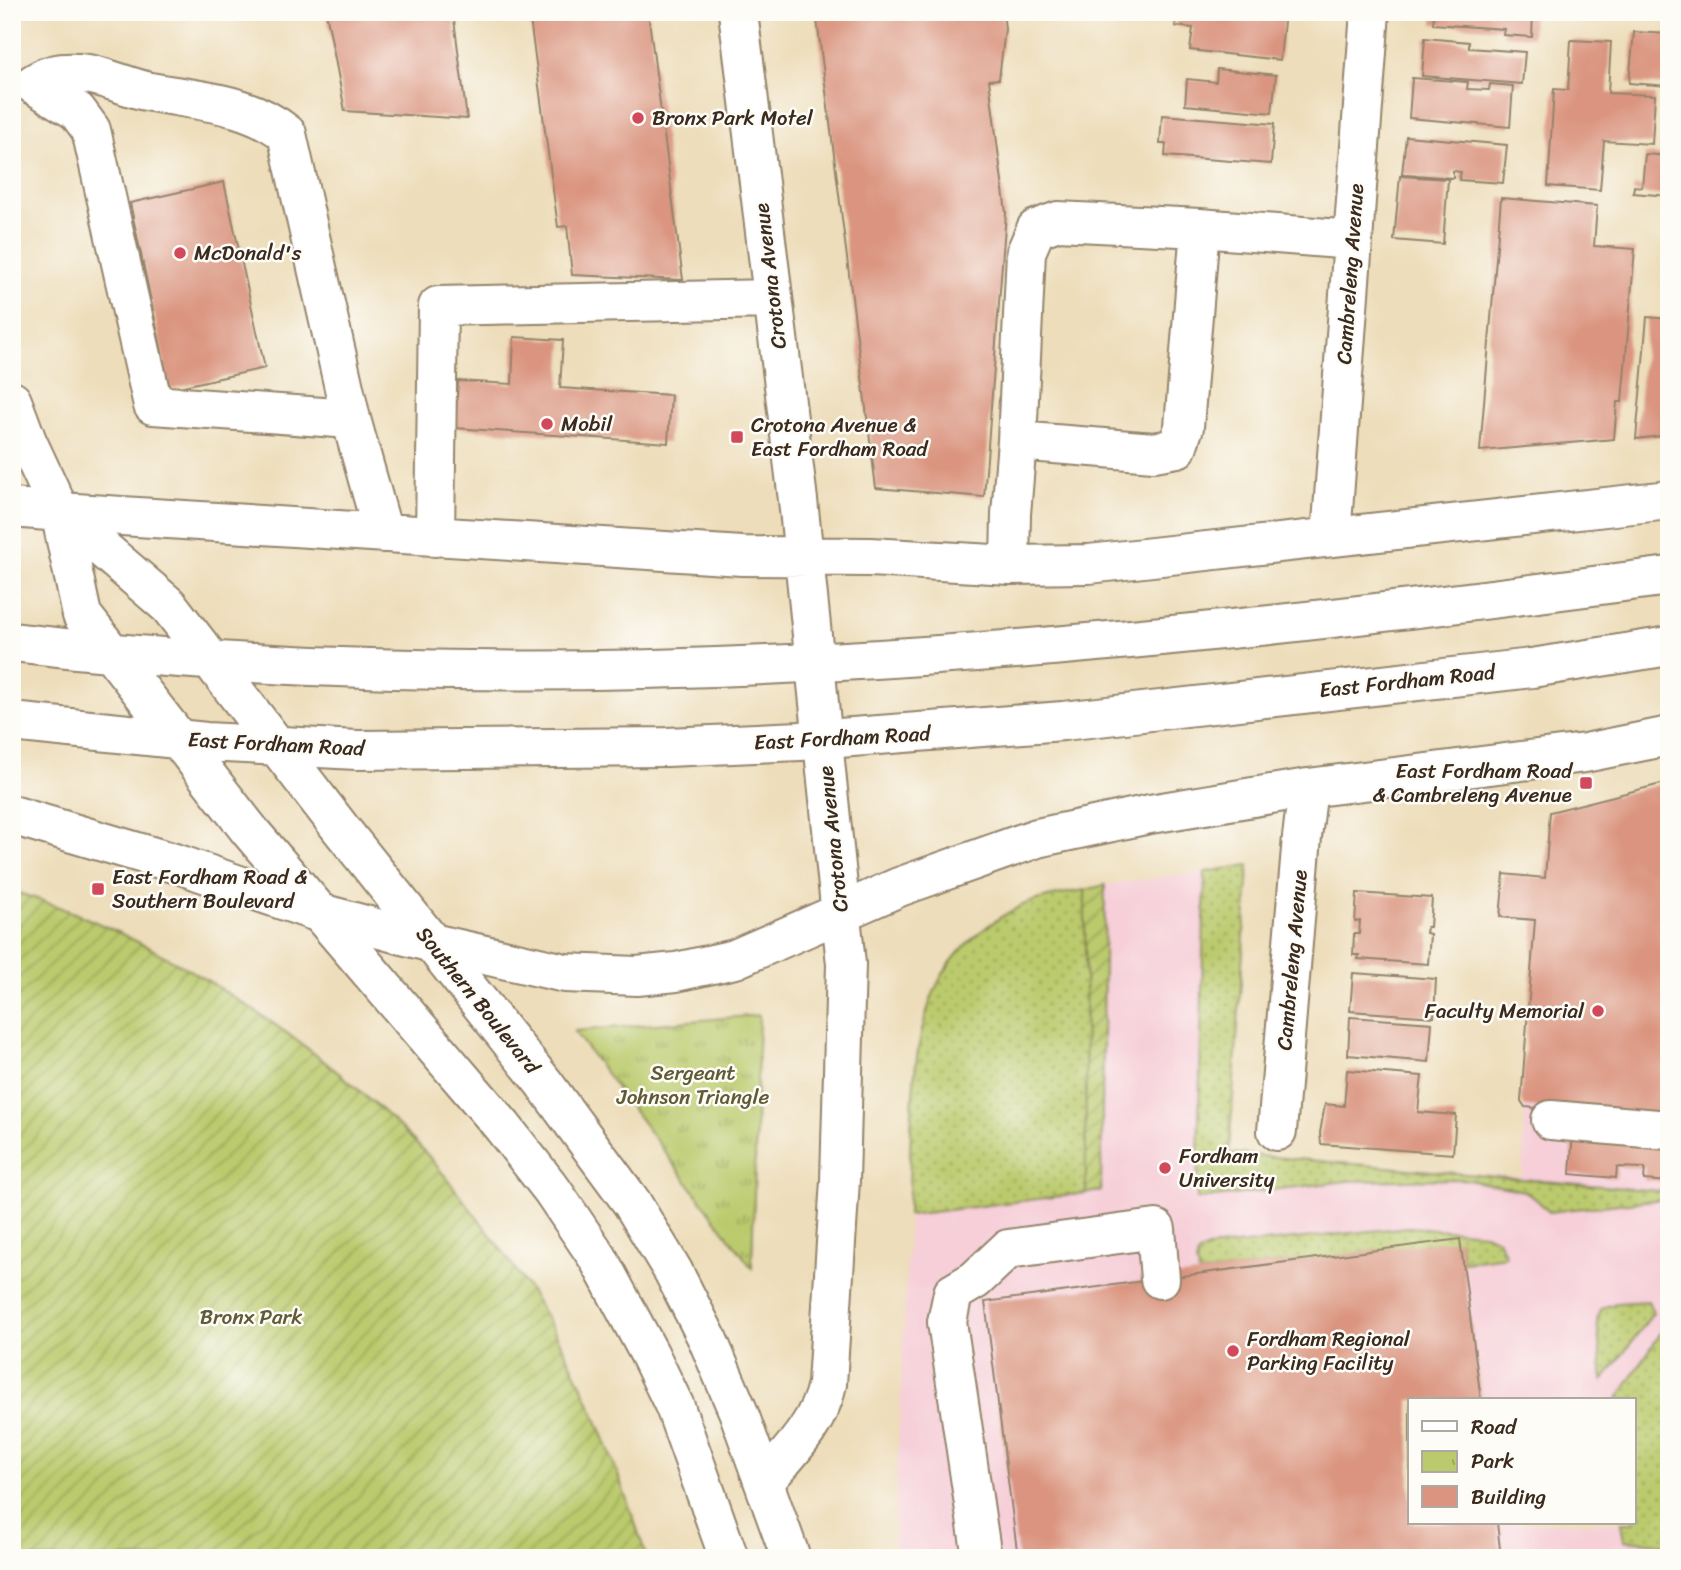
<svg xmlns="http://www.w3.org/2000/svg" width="1681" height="1570" viewBox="0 0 1681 1570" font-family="Sriracha,sans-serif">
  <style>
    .built { fill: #f6cfd8; fill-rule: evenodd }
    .grass { fill: url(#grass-dots); stroke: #7b7a46; stroke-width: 2 }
    .park { fill: url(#park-tufts); stroke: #7b7a46; stroke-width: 2 }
    .garden { fill: url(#garden-furrows); stroke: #7b7a46; stroke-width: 2 }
    .building { fill: #da947f }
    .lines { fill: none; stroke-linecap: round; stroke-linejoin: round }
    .minor-casing { stroke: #94846c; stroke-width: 42 }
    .major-casing { stroke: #94846c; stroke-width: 42 }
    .minor { stroke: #fff; stroke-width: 38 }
    .major { stroke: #fff; stroke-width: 38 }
    .poi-dot { fill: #d1495b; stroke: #fdfcf7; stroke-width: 2.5 }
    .labels { text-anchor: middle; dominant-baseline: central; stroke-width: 5; stroke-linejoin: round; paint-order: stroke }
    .poi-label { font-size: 21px; fill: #3b2a1e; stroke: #fdfcf7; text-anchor: start }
    .street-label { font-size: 21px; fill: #3b2a1e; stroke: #fdfcf7 }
    .park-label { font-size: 21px; fill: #615a36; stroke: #fdfcf7 }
  </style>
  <defs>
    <pattern id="grass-dots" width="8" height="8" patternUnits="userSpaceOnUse" patternTransform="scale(1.75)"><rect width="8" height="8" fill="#bbca6d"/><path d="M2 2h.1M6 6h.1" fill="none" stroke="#99a459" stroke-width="1.8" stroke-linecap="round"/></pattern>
    <pattern id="park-tufts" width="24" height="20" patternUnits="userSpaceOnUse" patternTransform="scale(1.75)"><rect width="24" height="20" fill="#bbca6d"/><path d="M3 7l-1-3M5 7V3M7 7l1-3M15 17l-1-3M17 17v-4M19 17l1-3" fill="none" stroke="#99a459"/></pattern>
    <pattern id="garden-furrows" width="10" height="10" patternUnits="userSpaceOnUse" patternTransform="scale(1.75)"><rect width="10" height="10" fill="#bbca6d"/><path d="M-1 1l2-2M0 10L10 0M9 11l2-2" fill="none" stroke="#99a459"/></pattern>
  </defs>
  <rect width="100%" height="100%" fill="#fdfcf7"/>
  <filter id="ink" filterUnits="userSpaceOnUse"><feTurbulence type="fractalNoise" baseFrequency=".0143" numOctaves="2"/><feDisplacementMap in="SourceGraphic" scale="14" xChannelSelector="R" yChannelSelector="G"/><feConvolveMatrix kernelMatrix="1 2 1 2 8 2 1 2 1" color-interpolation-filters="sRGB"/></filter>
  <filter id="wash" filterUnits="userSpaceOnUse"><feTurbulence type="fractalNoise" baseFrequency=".00686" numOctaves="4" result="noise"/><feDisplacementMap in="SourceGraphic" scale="28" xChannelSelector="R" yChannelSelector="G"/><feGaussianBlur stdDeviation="1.57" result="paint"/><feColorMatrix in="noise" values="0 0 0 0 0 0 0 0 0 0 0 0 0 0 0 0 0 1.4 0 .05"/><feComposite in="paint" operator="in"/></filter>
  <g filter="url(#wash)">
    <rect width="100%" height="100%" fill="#edddba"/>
    <!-- built -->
    <path class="built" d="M1669,782V1558H893L916,1065L920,1035L929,1007L943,974L962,948L994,924L1024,905L1064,894L1105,885L1249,865L1229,1153L1522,1177L1525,1107L1521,1101L1535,920L1538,877H1545L1550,812ZM1410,1400H1634V1523H1410Z"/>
    <!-- grass -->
    <path class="grass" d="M1249,865L1229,1153L1669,1192V1235L1666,1232L1663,1199L1549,1212L1537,1200L1524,1191L1463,1179L1347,1181L1197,1199L1205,872Z
      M1085,890L1086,1193L908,1215C912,1142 906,1037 943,974C960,945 993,919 1023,905C1042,897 1065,893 1085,890Z
      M1409,1227L1485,1233L1498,1239L1506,1256L1463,1262L1460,1240L1199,1274L1196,1264L1198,1254L1208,1248Z
      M1648,1301L1653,1313L1603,1381L1597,1320L1602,1308L1616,1303Z
      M1664,1328L1669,1344V1544L1624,1540L1621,1523H1634V1400H1617Z"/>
    <!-- park -->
    <path class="park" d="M759,1015L752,1268L574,1031Z"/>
    <!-- garden -->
    <path class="garden" d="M1105,885L1101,1191L1086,1193L1085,890Z
      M12,891C158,935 315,1040 421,1148C435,1162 446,1178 458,1193C496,1240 532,1289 560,1342C597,1410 622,1485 647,1558H12Z"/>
    <g id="blocks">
      <!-- building -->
      <path class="building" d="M326,12H453L467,119L345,111Z
        M529,12H648L683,280L572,275L567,226L558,227Z
        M816,12H1003L1005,29L999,79L989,80L1006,213L984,497L876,488Z
        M1177,12H1285L1280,60L1190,50L1193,28L1175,26Z
        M1434,12H1533L1532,37L1503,35L1504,29L1433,24Z
        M1634,32L1669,34V86L1629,83Z
        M1425,38L1469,42V48L1525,52L1522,84L1422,76Z
        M1571,40L1611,42L1608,93L1655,95L1652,144L1604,141L1600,190L1548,186L1554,89L1568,90Z
        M1217,69L1276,75L1272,113L1185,105L1187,79L1216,82Z
        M1412,78L1468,82L1467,89L1489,90L1490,84L1513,86L1510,127L1409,118Z
        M1162,115L1274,124L1271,164L1165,156L1166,144H1160Z
        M1406,136L1507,145L1503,183L1459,180L1461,172L1453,171V178L1402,174Z
        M1645,154L1669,156V196L1633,193L1634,186L1642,187Z
        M1400,176L1448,179L1443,244L1394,240Z
        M224,182L265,368L170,389L130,203Z
        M1501,198L1597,206L1594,246L1635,249L1622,402H1617L1614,439L1480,451Z
        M1647,317L1669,319V435L1636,439Z
        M514,337L563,340L560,388L671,395L668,443L455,428L458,381L512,384Z
        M1669,782V1118L1525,1107L1521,1101L1535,920L1500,917L1504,874L1545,878L1550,812Z
        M1357,893L1432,898L1430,927H1427L1426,933L1430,934L1428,964L1358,959L1359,955H1353L1354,934H1359L1360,921L1355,922Z
        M1353,973L1436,979L1434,1017L1350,1011Z
        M1350,1017L1432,1023L1429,1062L1348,1055Z
        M1347,1070L1422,1076L1418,1112L1456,1115L1453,1154L1321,1144L1320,1133L1325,1104L1344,1106Z
        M1573,1131L1669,1139V1182L1644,1180L1645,1168L1617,1167L1616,1178L1570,1174Z
        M1460,1239L1481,1400H1410V1523H1497L1501,1558H1018L985,1302Z"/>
    </g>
  </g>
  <g filter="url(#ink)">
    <use href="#blocks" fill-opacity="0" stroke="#94846c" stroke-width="2"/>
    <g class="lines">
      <defs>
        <path id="minor" d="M738,12L798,500L846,964L840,1180L827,1384C819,1424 790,1452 764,1482
          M1200,228L1184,427L1177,448L1154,452L1017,441L1026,252L1036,229L1058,221L1200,228L1353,240
          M351,419L153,405L91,130L77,111L33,84C48,74 60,72 78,73C100,74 124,86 146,91C195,101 247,101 287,134L351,419L383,533
          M60,512L742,556L870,557L1010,565L1089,564L1669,500
          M435,537L438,306L772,299
          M1331,537L1370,12
          M1010,565L1011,514L1017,441
          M317,912L432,943L565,973L637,976L676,972L735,959L899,887L1037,838L1150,814L1308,788L1585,753L1669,736
          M1551,1120L1669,1130
          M1277,1131L1302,837L1308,788
          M982,1558L947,1322L953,1293L975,1280L1008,1249L1156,1229L1160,1279"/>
        <path id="major" d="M12,401L27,441L60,512L82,615L250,831L502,1126L552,1190L598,1258L650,1355L675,1407L729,1558
          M12,508L60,512
          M60,512L169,606L341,829L543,1082L632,1203L673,1271L707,1338L738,1411L791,1558
          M12,642C564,708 1120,649 1669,576
          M12,722L206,742L357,750L667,747L800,741L1063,721L1532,668L1669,646
          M12,815L181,865L317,912"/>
      </defs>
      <!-- minor casing -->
      <use href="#minor" class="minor-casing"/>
      <!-- major casing -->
      <use href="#major" class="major-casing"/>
      <!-- minor -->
      <use href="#minor" class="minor"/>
      <!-- major -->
      <use href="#major" class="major"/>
    </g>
  </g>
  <!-- markers -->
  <g class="poi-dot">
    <circle cx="638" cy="118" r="7"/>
    <circle cx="180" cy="253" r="7"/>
    <circle cx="547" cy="424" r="7"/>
    <rect x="730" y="430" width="14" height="14" rx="3.5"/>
    <rect x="1579" y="776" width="14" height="14" rx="3.5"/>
    <rect x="91" y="882" width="14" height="14" rx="3.5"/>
    <circle cx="1598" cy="1011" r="7"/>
    <circle cx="1165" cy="1168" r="7"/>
    <circle cx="1233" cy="1351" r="7"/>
  </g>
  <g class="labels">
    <!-- poi labels -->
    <g class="poi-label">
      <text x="652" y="118">Bronx Park Motel</text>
      <text x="194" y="253">McDonald's</text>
      <text x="561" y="424">Mobil</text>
      <text x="751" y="425">Crotona Avenue &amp;<tspan x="751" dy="24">East Fordham Road</tspan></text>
      <text x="1572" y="771" text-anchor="end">East Fordham Road<tspan x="1572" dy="24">&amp; Cambreleng Avenue</tspan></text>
      <text x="112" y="877">East Fordham Road &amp;<tspan x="112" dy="24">Southern Boulevard</tspan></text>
      <text x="1584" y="1011" text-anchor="end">Faculty Memorial</text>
      <text x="1179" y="1156">Fordham<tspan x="1179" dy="24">University</tspan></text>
      <text x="1247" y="1339">Fordham Regional<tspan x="1247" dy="24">Parking Facility</tspan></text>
    </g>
    <!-- street labels -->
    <g class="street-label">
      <text transform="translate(1350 274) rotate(-86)">Cambreleng Avenue</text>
      <text transform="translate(770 276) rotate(-97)">Crotona Avenue</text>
      <text transform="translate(1407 681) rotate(-6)">East Fordham Road</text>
      <text transform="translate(842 738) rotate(-3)">East Fordham Road</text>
      <text transform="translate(276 744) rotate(3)">East Fordham Road</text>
      <text transform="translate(833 839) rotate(-96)">Crotona Avenue</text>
      <text transform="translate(1292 960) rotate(-85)">Cambreleng Avenue</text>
      <text transform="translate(478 1000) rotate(51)">Southern Boulevard</text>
    </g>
    <!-- park labels -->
    <g class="park-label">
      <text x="693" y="1073">Sergeant<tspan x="693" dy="24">Johnson Triangle</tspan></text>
      <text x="251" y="1317">Bronx Park</text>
    </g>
  </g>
  <!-- margin -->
  <rect width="1681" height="1570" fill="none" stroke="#fdfcf7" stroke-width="42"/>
  <!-- legend -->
  <rect x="1408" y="1398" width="228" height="126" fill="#fdfcf7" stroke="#afa8a0" stroke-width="2"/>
  <rect x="1422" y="1421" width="35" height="10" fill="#ffffff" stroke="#afa8a0" stroke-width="2"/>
  <text x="1471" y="1434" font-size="21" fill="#3b2a1e">Road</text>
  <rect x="1422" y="1451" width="35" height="21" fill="url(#park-tufts)" stroke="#afa8a0" stroke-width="2"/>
  <text x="1471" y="1468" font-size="21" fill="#3b2a1e">Park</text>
  <rect x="1422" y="1486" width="35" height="21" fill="#da947f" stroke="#afa8a0" stroke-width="2"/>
  <text x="1471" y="1504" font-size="21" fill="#3b2a1e">Building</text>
</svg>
